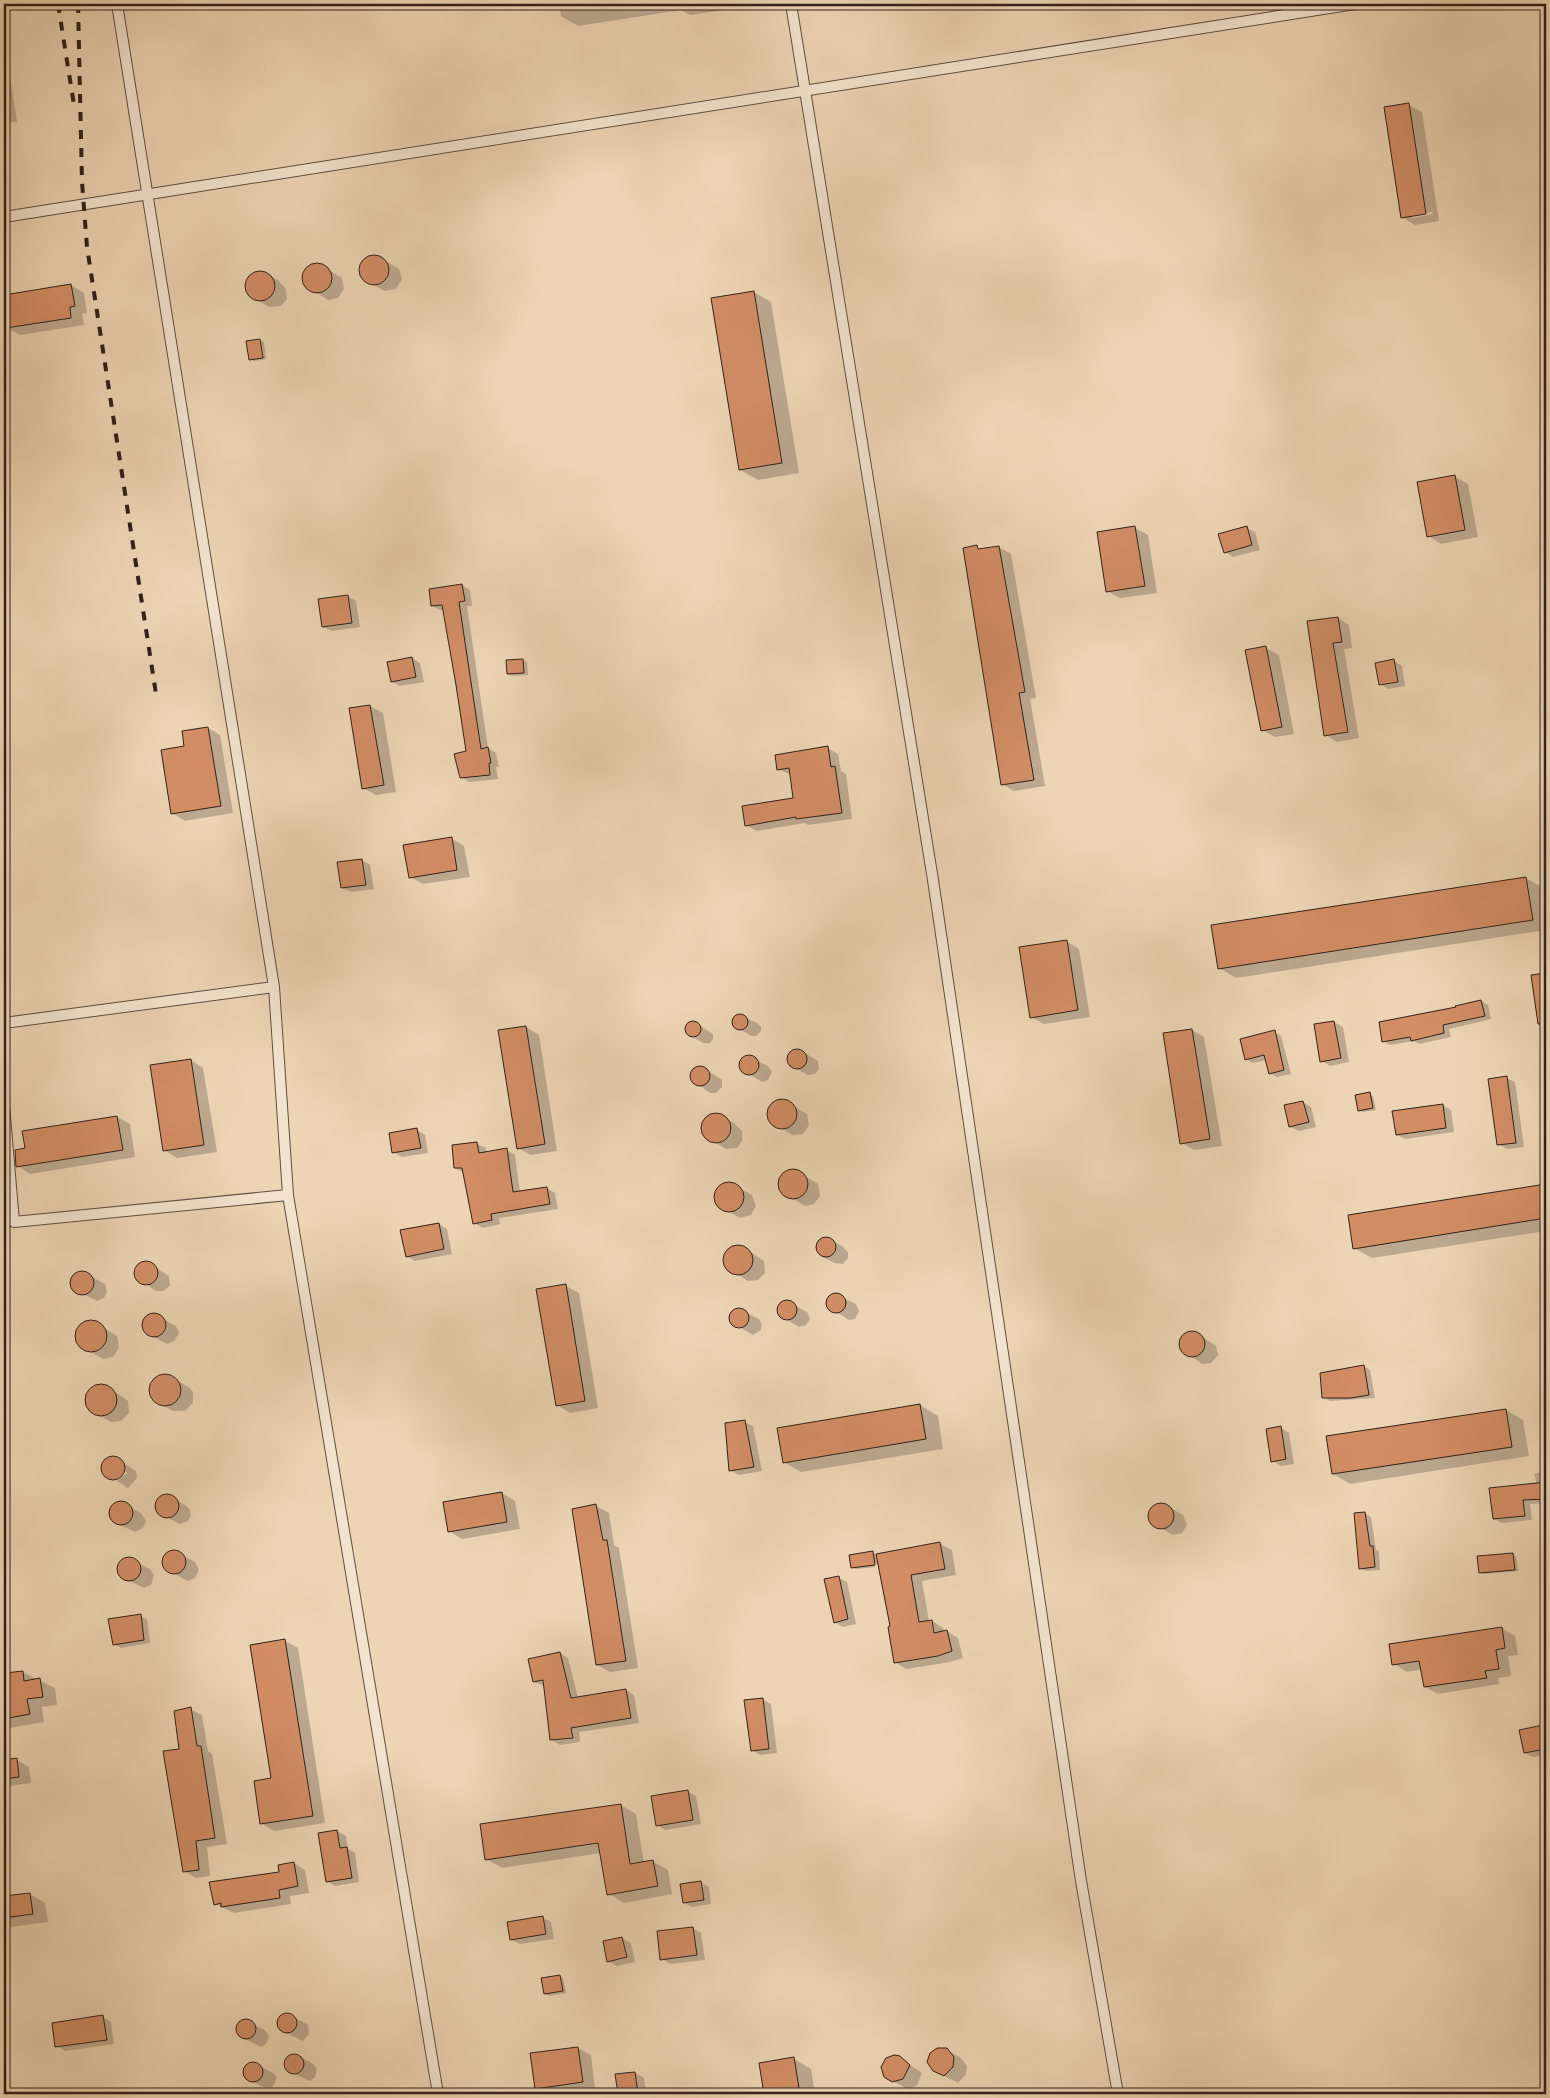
<svg xmlns="http://www.w3.org/2000/svg" width="1550" height="2098" viewBox="0 0 1550 2098" font-family="Alegreya,serif">
  <style>
    .shadow { fill: #0003; fill-rule: evenodd }
    .building { fill: #d28d65; stroke: #302118 }
    .lines { fill: none; stroke-linecap: round; stroke-linejoin: round }
    .service-casing { stroke: #5f4e3f; stroke-width: 12 }
    .service { stroke: #f3e3ce; stroke-width: 10 }
    .rail { stroke: #302118; stroke-width: 4; stroke-dasharray: 9 9; stroke-linecap: butt }
  </style>
  <rect width="100%" height="100%" fill="#ecd4b4"/>
  <filter id="stains"><feTurbulence type="fractalNoise" baseFrequency=".004" numOctaves="4"/><feColorMatrix values="0 0 0 0 .2 0 0 0 0 .09 0 0 0 0 .02 0 0 0 .5 -.17"/></filter>
  <radialGradient id="worn" r=".72"><stop offset=".6" stop-color="#630" stop-opacity="0"/><stop offset="1" stop-color="#630" stop-opacity=".3"/></radialGradient>
  <!-- shadow -->
  <path class="shadow" d="M559,4H724L725,10L690,15L681,10L578,26L561,16Z
    M4,38L17,122L4,123Z
    M1409,105L1422,112L1439,221L1415,225L1402,217ZM1432,212L1433,214L1412,218V215Z
    M377,256L399,269L402,279L396,289L385,291L365,281L362,277L360,266L366,258Z
    M319,264L342,278L344,289L338,298L328,300L306,286L303,276L308,267Z
    M254,273H264L278,280L286,289L287,299L281,306L269,307L256,299L247,291V281Z
    M71,285L84,293L87,313L82,314L84,325L20,335L7,328L4,296Z
    M754,292L771,302L799,473L758,480L740,470Z
    M260,340L264,342L266,359L254,361L250,359Z
    M1455,477L1468,484L1478,537L1441,544L1429,536Z
    M1135,528L1148,535L1157,593L1120,598L1107,591Z
    M1247,528L1255,532L1260,550L1233,557L1225,552Z
    M977,547L982,550L999,547L1011,554L1036,698L1030,699L1045,786L1014,791L1002,784Z
    M462,585L470,590L472,606H467L488,748L496,753L499,767H496L498,779L469,782L461,777L467,752L444,610H440L432,606Z
    M347,596L356,601L360,627L332,631L323,627Z
    M1338,618L1349,625L1352,648L1344,649L1359,738L1337,742L1326,735L1308,622Z
    M1266,648L1279,655L1294,734L1275,737L1262,730Z
    M412,658L420,663L424,682L400,686L392,682Z
    M523,660L527,662L528,675L512,676L508,674Z
    M1394,661L1402,666L1405,686L1388,689L1380,684Z
    M370,706L383,713L396,792L376,795L363,788Z
    M208,728L220,735L233,813L185,821L172,813L185,747Z
    M827,748L838,754L841,771L846,774L852,819L808,825L805,823L757,831L746,825L794,799L791,775L778,769Z
    M451,838L464,846L470,877L423,884L410,877Z
    M362,860L370,865L374,889L351,892L342,888Z
    M1526,878L1544,888L1546,907V930L1236,978L1219,968Z
    M1066,941L1079,949L1090,1017L1044,1024L1031,1017Z
    M1546,974V1073L1532,977Z
    M1481,1001L1488,1005L1491,1019L1449,1029L1451,1037L1419,1044L1414,1041L1390,1045L1383,1041L1419,1016Z
    M739,1015L757,1023L761,1027V1031L756,1036H751L738,1028L734,1023V1018Z
    M690,1022L696,1023L713,1034V1039L710,1043H703L690,1035L686,1031L687,1025Z
    M1334,1022L1343,1027L1349,1062L1330,1066L1322,1061L1315,1025Z
    M526,1027L539,1035L557,1151L531,1155L518,1148Z
    M1192,1030L1204,1037L1222,1146L1194,1150L1182,1143Z
    M1274,1032L1281,1036L1291,1074L1277,1077L1270,1073L1267,1060L1253,1063L1246,1059Z
    M800,1050L818,1061L819,1069L815,1074L808,1075L790,1065L788,1057L791,1051Z
    M747,1056L768,1066L772,1072L768,1080L762,1082L742,1070L740,1064L742,1059Z
    M191,1060L203,1068L217,1152L177,1158L164,1150Z
    M697,1067L704,1068L722,1080V1087L716,1093H710L691,1079L692,1071Z
    M1506,1078L1515,1082L1524,1147L1507,1149L1498,1144Z
    M1370,1094L1373,1096L1376,1110L1363,1112L1359,1110Z
    M776,1102H786L807,1114L809,1125L803,1134L792,1135L770,1121L769,1111Z
    M1303,1102L1311,1107L1316,1127L1299,1131L1290,1127Z
    M1443,1105L1451,1110L1454,1132L1405,1139L1397,1135Z
    M720,1115L734,1123L742,1131V1141L737,1148L726,1149L704,1135L703,1125L709,1117Z
    M117,1117L130,1124L135,1157L30,1174L18,1166L27,1149Z
    M417,1130L425,1135L428,1153L402,1157L393,1152Z
    M477,1144L486,1148V1153L507,1150L515,1155L520,1192L547,1188L555,1193L558,1209L499,1218L500,1224L483,1228L474,1223L464,1173L455,1168Z
    M796,1171L818,1184L820,1196L814,1204L805,1206L782,1192L780,1181L786,1173Z
    M729,1183L752,1195L756,1206L751,1215L740,1218L719,1206L715,1197L720,1186Z
    M1546,1185V1231L1372,1258L1354,1248L1349,1216Z
    M439,1224L447,1229L452,1254L415,1261L407,1256Z
    M822,1239H829L842,1246L848,1252V1258L843,1264L835,1263L821,1256L818,1251L817,1244Z
    M743,1247L764,1261L765,1273L758,1280L748,1281L735,1273L726,1265V1255L731,1248Z
    M141,1263H149L169,1276L170,1285L164,1291H156L136,1277V1268Z
    M83,1272L105,1284L107,1292L104,1298L97,1301L76,1291L71,1283L75,1274Z
    M566,1286L579,1293L598,1408L570,1413L557,1405Z
    M835,1294L856,1304L859,1311L855,1319L849,1320L829,1308L827,1303L830,1296Z
    M788,1301L808,1313L810,1319L806,1325L799,1327L780,1316L778,1309L781,1303Z
    M739,1309L759,1319L762,1325L761,1330L753,1335L732,1323L731,1313Z
    M156,1315L176,1326L179,1333L174,1341L167,1344L146,1333L143,1324L148,1316Z
    M94,1322L117,1336L119,1348L113,1357L103,1359L81,1347L77,1340V1335L83,1324Z
    M1187,1333H1196L1216,1346L1218,1355L1211,1363L1202,1364L1181,1349L1180,1342Z
    M1364,1366L1370,1370L1375,1398L1330,1401L1323,1397Z
    M170,1376L190,1388L193,1392V1403L185,1411H173L160,1404L152,1396V1385L159,1377Z
    M97,1386L108,1387L128,1401L129,1413L121,1421L111,1422L97,1414L88,1406V1395Z
    M920,1405L938,1416L943,1449L801,1472L784,1462Z
    M1506,1410L1523,1420L1529,1456L1350,1484L1333,1474Z
    M744,1422L753,1426L762,1471L739,1475L730,1470L727,1447L729,1446Z
    M1281,1428L1289,1433L1294,1464L1281,1466L1273,1461Z
    M116,1458L136,1471L137,1478L128,1488L117,1481L127,1473L125,1471L115,1480L103,1473V1464L107,1459Z
    M1546,1471V1503L1530,1504L1532,1520L1502,1523L1494,1519L1537,1484L1534,1474Z
    M502,1493L515,1501L520,1529L462,1539L449,1531Z
    M169,1495L189,1508L191,1515L188,1521L180,1524L160,1514L156,1507L160,1498Z
    M119,1502L141,1513L146,1521L143,1528L135,1532L114,1522L110,1515L112,1507Z
    M1162,1503L1183,1515L1187,1525L1182,1533L1173,1535L1150,1522L1149,1514L1153,1506Z
    M596,1506L609,1513L614,1545L619,1548L638,1668L610,1672L597,1665Z
    M1364,1513L1371,1517L1376,1550L1379,1551L1380,1570L1366,1571L1360,1568Z
    M940,1544L952,1550L956,1575L922,1581L929,1621H932L943,1628L944,1632L947,1631L958,1638L963,1658L950,1662L906,1669L895,1662L891,1627L880,1566L870,1560L869,1563L876,1567L856,1569L852,1567L873,1553L877,1555Z
    M174,1551L195,1562L199,1570L195,1578L188,1581L182,1578L168,1570L163,1564L166,1556Z
    M1513,1554L1516,1556L1518,1571L1484,1574L1480,1572Z
    M129,1558L150,1569L154,1575L151,1585L144,1588L123,1578L119,1571L122,1562Z
    M839,1578L847,1582L856,1624L843,1627L835,1622Z
    M140,1616L147,1619L150,1643L121,1648L114,1644Z
    M1502,1628L1515,1636L1518,1655L1508,1656L1511,1676L1498,1678L1499,1684L1438,1694L1425,1687L1422,1669L1407,1672L1394,1664Z
    M285,1641L298,1648L325,1823L274,1831L262,1824L272,1779Z
    M560,1653L568,1658L578,1698L626,1690L634,1695L639,1723L579,1732L580,1742L560,1745L551,1740L545,1686L534,1682Z
    M22,1672L55,1688L57,1705L42,1707L44,1722L4,1729V1684H8Z
    M762,1699L771,1704L777,1753L760,1755L752,1750Z
    M190,1709L202,1715L208,1751L212,1754L227,1844L207,1847L210,1876L196,1878L184,1871L181,1750Z
    M1543,1726L1546,1728V1755L1533,1757L1525,1753Z
    M17,1760L29,1767L31,1783L4,1787V1762Z
    M687,1791L696,1796L701,1824L665,1830L657,1825Z
    M621,1805L636,1814L644,1863L652,1861L668,1870L672,1894L624,1903L609,1894L601,1853L502,1868L486,1859Z
    M337,1831L346,1836L348,1849L355,1853L359,1882L335,1886L327,1881L319,1834Z
    M294,1863L305,1870L309,1893L290,1896L291,1904L234,1913L215,1904L280,1873Z
    M700,1882L709,1887L711,1904L692,1907L684,1903Z
    M30,1894L45,1903L48,1922L4,1928V1898Z
    M542,1917L551,1922L554,1939L520,1944L511,1940Z
    M693,1928L701,1933L705,1960L670,1964L662,1959Z
    M622,1938L631,1943L635,1962L617,1966L608,1961Z
    M560,1976L563,1978L566,1993L549,1996L545,1994Z
    M283,2014H288L308,2025L309,2034L303,2041L283,2031L277,2025L279,2018Z
    M103,2017L111,2022L114,2044L65,2051L57,2046Z
    M245,2020L265,2030L269,2036L266,2044L261,2047L240,2036L237,2030L238,2024Z
    M578,2048L591,2055L595,2089L548,2094L537,2088Z
    M946,2050L960,2057L967,2066L966,2074L958,2083L935,2071Z
    M292,2055L299,2056L313,2064L317,2069L315,2077L310,2081L290,2072L285,2065L287,2059Z
    M898,2057L922,2073L917,2085L909,2090L885,2077Z
    M794,2059L811,2069L815,2094H765L760,2064Z
    M252,2062L273,2073L277,2077L274,2085L269,2090L247,2079L245,2075L244,2070Z
    M635,2073L644,2078L646,2094H619L617,2076Z
    M133,2089L142,2094H104Z"/>
  <!-- building -->
  <path class="building" d="M1409,103L1426,214L1401,218L1384,107Z
    M359 270a15 15 0 1 1 30 0a15 15 0 1 1-30 0Z
    M302 278a15 15 0 1 1 30 0a15 15 0 1 1-30 0Z
    M245 286a15 15 0 1 1 30 0a15 15 0 1 1-30 0Z
    M71,284L75,306L70,307L71,318L6,328L4,295Z
    M754,291L782,463L739,470L711,298Z
    M260,339L263,358L249,360L246,341Z
    M1455,475L1465,530L1427,537L1417,482Z
    M1135,526L1145,586L1106,592L1097,532Z
    M1247,526L1252,545L1224,553L1218,534Z
    M977,545L978,549L999,546L1025,692L1019,693L1034,780L1001,785L963,548Z
    M462,584L465,601L459,602L481,749L488,747L491,763H489L490,775L460,778L454,754L466,751L456,685L442,605L431,606L429,589Z
    M348,595L352,623L322,627L318,599Z
    M1338,617L1342,642L1333,643L1348,732L1324,736L1307,621Z
    M1266,646L1282,727L1261,731L1245,650Z
    M412,657L416,677L391,682L387,662Z
    M523,659L524,673L507,674L506,660Z
    M1394,659L1398,682L1379,685L1375,663Z
    M370,705L384,785L362,789L349,708Z
    M208,727L221,806L171,814L161,750L184,746L182,731Z
    M828,746L831,767L835,766L842,813L796,819V817L745,826L742,806L793,798L789,768L777,770L775,755Z
    M452,837L457,870L409,878L403,845Z
    M362,859L366,885L341,888L337,862Z
    M1526,877L1533,920L1218,969L1211,925Z
    M1067,940L1078,1010L1030,1018L1019,947Z
    M1546,973V1024H1538L1531,975Z
    M1481,1000L1485,1016L1443,1025L1444,1033L1411,1041L1410,1037L1382,1042L1379,1022L1456,1007L1455,1006Z
    M732 1022a8 8 0 1 1 16 0a8 8 0 1 1-16 0Z
    M685 1029a8 8 0 1 1 16 0a8 8 0 1 1-16 0Z
    M1334,1021L1341,1058L1320,1062L1314,1024Z
    M526,1026L545,1144L517,1149L498,1030Z
    M1192,1029L1210,1139L1180,1144L1163,1033Z
    M1275,1030L1284,1070L1269,1074L1264,1055L1245,1060L1240,1039Z
    M787 1059a10 10 0 1 1 20 0a10 10 0 1 1-20 0Z
    M739 1065a10 10 0 1 1 20 0a10 10 0 1 1-20 0Z
    M191,1059L204,1145L163,1151L150,1065Z
    M690 1076a10 10 0 1 1 20 0a10 10 0 1 1-20 0Z
    M1507,1076L1516,1143L1497,1145L1488,1079Z
    M1370,1092L1373,1108L1358,1111L1355,1095Z
    M767 1114a15 15 0 1 1 30 0a15 15 0 1 1-30 0Z
    M1303,1101L1309,1122L1289,1127L1284,1105Z
    M1443,1104L1446,1128L1396,1135L1392,1111Z
    M701 1128a15 15 0 1 1 30 0a15 15 0 1 1-30 0Z
    M117,1116L123,1150L16,1167L15,1150L25,1148L22,1131Z
    M417,1128L421,1148L392,1153L389,1133Z
    M477,1142L479,1153L507,1148L513,1192L547,1187L550,1204L491,1214L492,1220L473,1224L462,1168H454L452,1145Z
    M778 1184a15 15 0 1 1 30 0a15 15 0 1 1-30 0Z
    M714 1197a15 15 0 1 1 30 0a15 15 0 1 1-30 0Z
    M1546,1184V1218L1353,1249L1348,1215Z
    M439,1223L444,1249L406,1257L400,1230Z
    M816 1247a10 10 0 1 1 20 0a10 10 0 1 1-20 0Z
    M723 1260a15 15 0 1 1 30 0a15 15 0 1 1-30 0Z
    M134 1273a12 12 0 1 1 24 0a12 12 0 1 1-24 0Z
    M70 1283a12 12 0 1 1 24 0a12 12 0 1 1-24 0Z
    M566,1284L585,1401L556,1406L536,1289Z
    M826 1303a10 10 0 1 1 20 0a10 10 0 1 1-20 0Z
    M777 1310a10 10 0 1 1 20 0a10 10 0 1 1-20 0Z
    M729 1318a10 10 0 1 1 20 0a10 10 0 1 1-20 0Z
    M142 1325a12 12 0 1 1 24 0a12 12 0 1 1-24 0Z
    M75 1336a16 16 0 1 1 32 0a16 16 0 1 1-32 0Z
    M1179 1344a13 13 0 1 1 26 0a13 13 0 1 1-26 0Z
    M1364,1365L1369,1395L1351,1398H1322L1320,1373Z
    M149 1390a16 16 0 1 1 32 0a16 16 0 1 1-32 0Z
    M85 1400a16 16 0 1 1 32 0a16 16 0 1 1-32 0Z
    M920,1404L926,1439L783,1463L777,1428Z
    M1506,1409L1512,1447L1332,1474L1326,1436Z
    M745,1420L754,1467L729,1471L725,1423Z
    M1281,1426L1286,1459L1271,1462L1266,1429Z
    M101 1468a12 12 0 1 1 24 0a12 12 0 1 1-24 0Z
    M1546,1482V1499L1523,1500L1525,1516L1493,1519L1489,1488Z
    M502,1492L507,1522L448,1532L443,1502Z
    M155 1506a12 12 0 1 1 24 0a12 12 0 1 1-24 0Z
    M109 1513a12 12 0 1 1 24 0a12 12 0 1 1-24 0Z
    M1148 1516a13 13 0 1 1 26 0a13 13 0 1 1-26 0Z
    M596,1504L603,1540H607L626,1661L596,1665L572,1509Z
    M1365,1512L1370,1546H1373L1375,1567L1359,1569L1354,1513Z
    M940,1542L945,1569L911,1575L919,1622L932,1620L934,1633L947,1630L952,1651L938,1656L894,1663L888,1627L890,1626L876,1554Z
    M162 1562a12 12 0 1 1 24 0a12 12 0 1 1-24 0Z
    M873,1551L875,1565L851,1568L849,1555Z
    M1513,1553L1515,1570L1479,1573L1477,1556Z
    M117 1569a12 12 0 1 1 24 0a12 12 0 1 1-24 0Z
    M839,1576L848,1619L834,1623L824,1579Z
    M141,1614L144,1640L113,1645L108,1619Z
    M1502,1627L1505,1648L1496,1650L1499,1669L1485,1671L1487,1678L1424,1687L1419,1661L1392,1665L1389,1644Z
    M285,1639L313,1816L260,1824L254,1781L271,1778L250,1645Z
    M560,1652L571,1698L626,1689L631,1718L571,1728L573,1738L550,1740L543,1680L533,1682L528,1659Z
    M23,1671L24,1681L40,1678L43,1697L27,1699L30,1714L4,1719V1683H7L5,1673Z
    M763,1698L769,1749L751,1751L744,1700Z
    M191,1707L197,1746H201L215,1838L196,1841L199,1870L183,1872L163,1751L179,1749L174,1711Z
    M1543,1725L1546,1749L1524,1753L1519,1730Z
    M17,1758L19,1777L4,1779V1760Z
    M688,1790L693,1820L656,1826L651,1796Z
    M621,1804L630,1864L653,1860L658,1886L607,1895L598,1843L485,1860L480,1824Z
    M337,1830L340,1848L347,1847L352,1878L326,1882L318,1833Z
    M294,1862L298,1886L279,1890L280,1898L221,1907V1903L214,1905L209,1882L279,1872L278,1865Z
    M701,1881L704,1900L683,1903L680,1884Z
    M30,1893L33,1914L4,1918V1896Z
    M543,1916L546,1934L510,1940L507,1922Z
    M693,1927L697,1955L660,1960L657,1931Z
    M622,1937L627,1957L607,1962L603,1941Z
    M560,1975L563,1991L544,1994L541,1978Z
    M277 2023a10 10 0 1 1 20 0a10 10 0 1 1-20 0Z
    M103,2015L107,2040L55,2047L52,2023Z
    M236 2029a10 10 0 1 1 20 0a10 10 0 1 1-20 0Z
    M578,2047L583,2082L535,2089L530,2053Z
    M937,2048H947L954,2057L953,2067L944,2076L933,2071L927,2062L930,2053Z
    M284 2064a10 10 0 1 1 20 0a10 10 0 1 1-20 0Z
    M894,2055L900,2056L910,2065L903,2079L892,2082L884,2077L881,2067L886,2058Z
    M794,2057L800,2094H764L759,2063Z
    M243 2072a10 10 0 1 1 20 0a10 10 0 1 1-20 0Z
    M635,2072L638,2094H618L615,2074Z"/>
  <g class="lines">
    <defs>
      <path id="service" d="M117,4L274,987L288,1195L438,2094
        M791,4L933,880L1081,1881L1118,2094
        M4,217L1355,4
        M4,1023L274,987
        M4,1105L14,1222L288,1195"/>
    </defs>
    <!-- service casing -->
    <use href="#service" class="service-casing"/>
    <!-- service -->
    <use href="#service" class="service"/>
    <!-- rail -->
    <path class="rail" d="M58,4L74,105
      M78,4L82,182L87,247L156,694"/>
  </g>
  <!-- margin -->
  <rect width="1550" height="2098" fill="none" stroke="#ecd4b4" stroke-width="20"/>
  <rect x="5" y="5" width="1540" height="2088" fill="none" stroke="#302118" stroke-width="2.5"/>
  <rect x="10" y="10" width="1530" height="2078" fill="none" stroke="#302118"/>
  <rect width="100%" height="100%" filter="url(#stains)"/>
  <rect width="100%" height="100%" fill="url(#worn)"/>
</svg>
